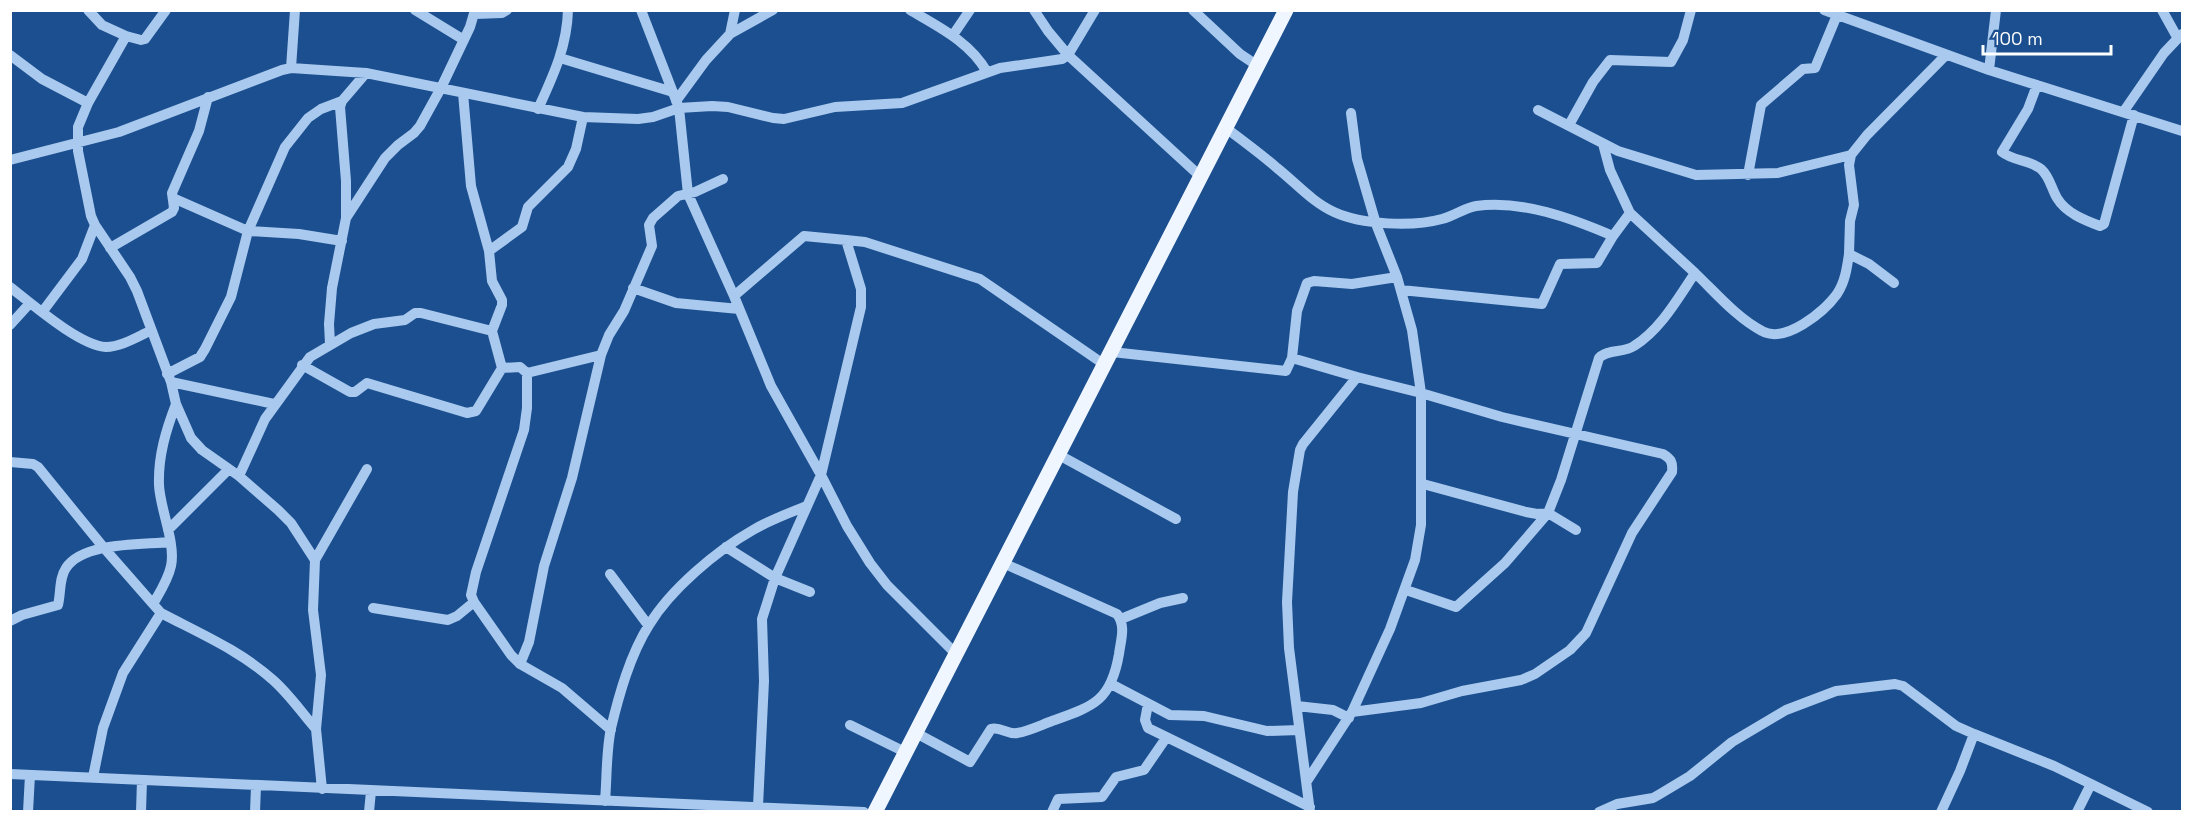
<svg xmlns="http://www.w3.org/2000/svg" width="2193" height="822" viewBox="0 0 2193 822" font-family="'Space Grotesk',sans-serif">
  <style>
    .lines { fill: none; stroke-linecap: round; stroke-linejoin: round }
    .minor { stroke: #a9c9ee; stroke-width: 10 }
    .major { stroke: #f0f6ff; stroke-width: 15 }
  </style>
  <rect width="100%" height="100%" fill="#1b4f8f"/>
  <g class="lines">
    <!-- minor -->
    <path class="minor" d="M88,10L102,25L126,36
      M166,10L145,39L141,40L126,36L88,103L78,127V151L91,216L95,225L130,277L137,291L171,382L176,404L191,438L202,450L239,476L278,510L291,523L315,560L313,610L321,675L316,729L322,789
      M415,10L464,40
      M641,10L679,108L688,194L734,296L771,386L821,475L847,526L870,563L887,585L956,654
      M910,10C939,27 970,42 987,72
      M1034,10L1048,31L1068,55L1201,177
      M1193,10L1240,54L1258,66
      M1824,10L1989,70L2182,131
      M2162,10L2177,37
      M475,14L502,13L507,10
      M730,34L773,10
      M953,35L970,10
      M10,55L42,79L88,103
      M560,58L673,92
      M291,68L295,10
      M1989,70L1996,10
      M2037,85L2028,109L2002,152C2013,161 2030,160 2041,169C2050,177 2051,188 2057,198C2066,213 2084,220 2100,226L2104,224L2134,115
      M463,93L471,186L489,251
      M676,101L706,60L730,34L735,10
      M538,109C553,76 567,47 568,10
      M1538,110L1618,151L1696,175L1778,173L1851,155L1849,165L1854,205L1850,221L1849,254
      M2124,111L2164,53L2182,34
      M583,117L576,149L568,167L528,207L522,227L489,251L492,281L502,300V305L492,331L502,368L520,367L527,373V408L524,430L476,572L471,595L474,602L511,655L520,664L562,688L611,730
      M1569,125L1593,82L1610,60L1671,62L1683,40L1691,10
      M1226,128C1243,141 1261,154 1277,168C1296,183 1312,202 1334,212C1362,225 1413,227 1442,219C1454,216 1464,208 1476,206C1523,200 1571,218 1613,236L1630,213L1695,273
      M1603,144L1610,170L1630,213
      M1851,155L1867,135L1946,55
      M10,160L119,132L282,70L291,68L366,73L583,117L638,119L653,117L679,108L712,106L728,107L773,118L784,119L835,107L902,103L1000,68L1062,59L1068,55L1095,10
      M1748,175L1761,105L1803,69L1815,68L1837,15
      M173,198L248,231L299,234L342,241
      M346,218L385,158L398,145L414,133L420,126L441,88L470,27L475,10
      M110,248L172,212L174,208L172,193L199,131L208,97
      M10,287C32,304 80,346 106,347C121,347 137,337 150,331
      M633,288L676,303L739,309
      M1401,290L1542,304L1560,264L1597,263L1613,236
      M734,296L804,236L846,240
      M43,311L82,259L95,225
      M10,325L30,303
      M330,344L329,324L332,288L346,218V181L340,107L342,101L366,73
      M1112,352L1286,371L1292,358L1357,377
      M1292,358L1297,311L1307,283L1314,281L1352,284L1397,277
      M302,365L350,392H355L367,383L467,413L476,411L502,368
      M527,373L601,355
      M167,374L200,357L205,349L231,297L248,231L285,147L308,118L321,109L342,101
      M171,382L274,404
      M1059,455L1176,519
      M10,462L33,464L38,467L104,548L153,604
      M239,476L265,419L310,357L351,333L374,324L405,320L415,313H421L492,331
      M1423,484L1526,512L1537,514L1548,513L1561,480L1599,358C1607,349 1624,353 1634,346C1661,329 1678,298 1695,273C1716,293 1737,318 1762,331C1785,344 1824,312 1837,294C1845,282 1847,268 1849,254L1869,264L1894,283
      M168,530L229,469
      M726,547L775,578L810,592
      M315,560L367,469
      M610,574L648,625
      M1406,590L1456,607L1505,563L1548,513L1576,530
      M373,608L448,620L457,616L474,602
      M161,613C199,633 241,651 273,680C289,694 302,713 316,729
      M1121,619L1160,603L1183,598
      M10,621L22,615L58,605C61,593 59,578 66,568C83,542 141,545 170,542
      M520,664L529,642L544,566L572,478L601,355L609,335L624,311L652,246L649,225L653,218L678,196L695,192L723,179
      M1111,684L1170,715L1204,716L1267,731L1299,730
      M1148,704L1145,720L1148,728L1310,807
      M1297,706L1333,710L1349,718
      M850,725L905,752
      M916,733L970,762L991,729C1000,726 1008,735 1017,733C1029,731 1041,725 1052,721C1094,706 1111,701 1119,654C1121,639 1126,626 1117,614L1003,563
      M1974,734L2054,766L2091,784L2077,812
      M10,774L864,812
      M93,777L103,728L123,673L161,613L153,604C160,592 168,580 171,566C176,543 160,509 159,485C158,456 166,430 176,404
      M1307,781L1352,712L1390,629L1415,560L1421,525V393L1502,417L1663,454C1671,459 1673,462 1672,472L1632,533L1586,633L1570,650L1535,674L1521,680L1462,691L1421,703L1352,712
      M2091,784L2148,812
      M605,801C607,778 606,752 611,728C619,695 630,655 649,625C671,589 716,551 753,530C770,520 789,513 807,506
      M758,806L764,681L762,619L775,578L821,475L861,307V289L846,240L865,242L980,279L1105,365
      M28,812L30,775
      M141,812L142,780
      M255,812L256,786
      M369,812L371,791
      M1052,812L1058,799L1102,797L1116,777L1144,770L1166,738
      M1310,812L1289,648L1287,602L1293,492L1300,450L1303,444L1357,377L1421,393L1412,330L1397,277L1376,224L1357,159L1351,113
      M1599,812L1617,804L1653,798L1660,794L1690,776L1732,742L1786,710L1836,691L1895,684L1903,686L1956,726L1974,734L1960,771L1941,812"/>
    <!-- major -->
    <path class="major" d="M875,812L1286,10"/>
  </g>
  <!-- border -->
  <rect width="2193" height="822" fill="none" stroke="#ffffff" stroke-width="24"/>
  <!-- scale -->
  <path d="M1983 45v9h128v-9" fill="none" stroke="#ffffff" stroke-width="3"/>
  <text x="1992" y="45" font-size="18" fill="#ffffff" stroke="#1b4f8f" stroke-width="4.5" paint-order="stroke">100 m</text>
</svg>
